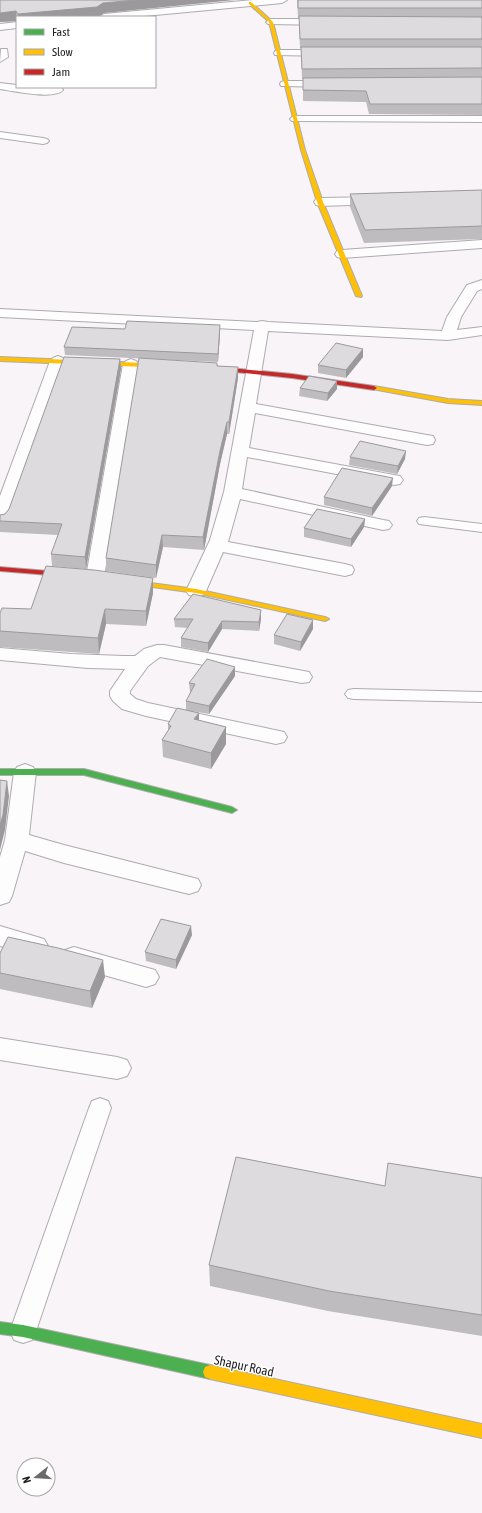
<svg xmlns="http://www.w3.org/2000/svg" width="482" height="1513" viewBox="0 0 482 1513" font-family="'Asap Condensed',sans-serif">
  <style>
    .lines { fill: none; stroke-linecap: round; stroke-linejoin: round }
    .lane-casing { stroke: #aeabae; stroke-width: 2 }
    .street-casing { stroke: #aeabae; stroke-width: 2 }
    .fast-casing { stroke: #aeabae; stroke-width: 2 }
    .slow-casing { stroke: #aeabae; stroke-width: 2 }
    .jam-casing { stroke: #aeabae; stroke-width: 2 }
    .lane { fill: #fefdfe; fill-rule: evenodd }
    .street { fill: #fefdfe; fill-rule: evenodd }
    .fast { fill: #4caf50; fill-rule: evenodd }
    .slow { fill: #ffc107; fill-rule: evenodd }
    .jam { fill: #c62828; fill-rule: evenodd }
    .wall { fill: #bfbcbf }
    .shaded-wall { fill: #9b999b }
    .building { fill: #dedbde; stroke: #9b999b }
    .labels { text-anchor: middle; dominant-baseline: central; stroke-width: 3; stroke-linejoin: round; paint-order: stroke }
    .near-street-label { font-size: 13px; fill: #211e21; stroke: #fff }
  </style>
  <rect width="100%" height="100%" fill="#f8f4f8"/>
  <g class="lines">
    <defs>
      <path id="lane" d="M1,49H7L8,57L0,62Z
        M424,517L482,524V532L419,524L417,521L419,518Z
        M354,689L482,692V702L354,699L348,698L345,694L348,690Z
        M100,1098L108,1101L111,1108L36,1331L32,1340L23,1343L14,1340L10,1331L89,1108L92,1101Z"/>
      <path id="street" d="M253,0H287L282,3L134,17H99L104,14Z
        M271,19H329L334,22L329,25L268,24L266,22Z
        M17,22V28L0,30V24Z
        M279,50H331L336,53L331,56L275,55L274,53L275,51Z
        M285,81H332L337,84L332,87L281,86L280,84L281,82Z
        M0,83L17,85V87H61L63,90C55,100 13,91 0,89Z
        M296,116H482V122L292,121L290,119L292,117Z
        M0,132L43,138L47,139L49,141L47,143L43,144L0,138Z
        M379,197L383,198L385,201L383,204L320,206L316,205L314,202L316,199L320,198Z
        M482,240V248L342,258L337,257L335,254L337,251L342,250Z
        M482,280V289L477,291L461,317L457,330L482,327V335L448,340L268,331L256,404L427,435L433,436L435,440L433,444L427,445L255,413L249,448L394,475L400,476L403,480L400,484L394,485L247,457L242,489L383,520L389,521L392,525L389,529L383,530L240,499L228,542L345,564L352,566L354,570L352,574L345,576L223,552L206,591L203,595L196,597L189,595L186,591L210,540L224,492L254,330L0,317V309L257,322L262,321L268,322L442,331L447,317L467,285Z
        M58,356L63,358L66,361L9,520L6,524L0,525V496L50,361L53,358Z
        M131,359L136,361L139,364L104,577L102,581L95,583L88,581L86,577L123,364L126,361Z
        M157,645H164L309,672L312,677L309,682L302,683L160,657L148,666L130,691V694L136,699L148,703L284,732L287,737L284,742L276,744L146,716L122,709L113,701L110,696V691L125,669L88,668L0,660V648L71,654L123,656H135L144,649Z
        M25,764L33,767L36,772L29,835L64,845L198,879L201,885L198,891L189,894L64,863L25,851L12,896L9,902L0,905V857L5,840L14,772L17,767Z
        M0,926L44,939L48,946L44,953L35,956L0,946Z
        M74,947L155,970L159,977L155,984L146,987L65,964L61,957L65,950Z
        M0,1038L117,1057L127,1060L131,1068L127,1076L117,1079L0,1060Z"/>
      <path id="fast" d="M0,769H84L232,807L237,810L232,813L84,775H0Z
        M0,1322L23,1325L210,1365L215,1367L217,1372L215,1377L210,1379L23,1337L0,1334Z"/>
      <path id="slow" d="M249,2H251L273,22L305,150L323,202L362,296L361,297L356,296L317,202L301,150L269,22L249,4Z
        M0,357L169,364L172,366L169,368L0,361Z
        M374,386L448,399L482,401V405L448,403L372,389V387Z
        M120,579L196,589L325,617L329,619L325,621L196,593L123,583H120L119,581Z
        M210,1365L482,1424V1438L210,1379L205,1377L203,1372L205,1367Z"/>
      <path id="jam" d="M209,366L292,374L374,386L377,388L374,390L292,378L207,369L206,368Z
        M0,567L73,573L77,575L73,577L0,571Z"/>
    </defs>
    <!-- lane casing -->
    <use href="#lane" class="lane-casing"/>
    <!-- street casing -->
    <use href="#street" class="street-casing"/>
    <!-- fast casing -->
    <use href="#fast" class="fast-casing"/>
    <!-- slow casing -->
    <use href="#slow" class="slow-casing"/>
    <!-- jam casing -->
    <use href="#jam" class="jam-casing"/>
    <!-- lane -->
    <use href="#lane" class="lane"/>
    <!-- street -->
    <use href="#street" class="street"/>
    <!-- fast -->
    <use href="#fast" class="fast"/>
    <!-- slow -->
    <use href="#slow" class="slow"/>
    <!-- jam -->
    <use href="#jam" class="jam"/>
  </g>
  <!-- wall -->
  <path class="wall" d="M0,0L104,13L98,17H17V21L0,22Z
    M297,0H482V115L369,114L366,102L303,101V79H302L301,48H300L299,26V18H298Z
    M482,190V239L364,243L350,207V194Z
    M125,329L220,332L218,362L65,355L64,347Z
    M363,349V357L346,378L318,373V365Z
    M120,359L121,369L86,569L52,566L51,554L58,535L0,532V515L5,514L9,509Z
    M217,366L238,378L229,434H227L220,464L204,550L163,547L156,578L106,571V558Z
    M300,388L337,389L327,401L299,396Z
    M350,457L405,459L397,474L349,465Z
    M392,486L372,516L324,505V497Z
    M365,519L364,527L351,547L304,537V528Z
    M153,578V593L146,626L106,624L99,654L0,647V613L31,609Z
    M174,619H261L259,631L222,629L208,652L181,647V638L188,628L175,627Z
    M313,629L300,651L274,644V635Z
    M235,667V676L209,714L186,710V701L191,692H190L189,683Z
    M199,713V720L226,727V744L211,769L163,757L162,740L168,731V724Z
    M192,935L176,969L146,961L145,952Z
    M0,953L105,977L92,1008L0,989Z
    M482,1178V1336L328,1311L210,1286L209,1265L385,1186Z"/>
  <!-- shaded-wall -->
  <path class="shaded-wall" d="M136,0H235L104,13L98,17H18V14L103,3Z
    M16,11L17,21L0,22V13Z
    M220,325V332L218,362V354Z
    M363,349V357L346,378V370Z
    M120,359L121,369L86,569L85,557Z
    M238,367V378L229,434V422Z
    M337,381V389L327,401L328,393Z
    M227,422V434L220,464L204,550L203,537L220,451Z
    M406,451L405,459L397,474L398,466Z
    M393,478L392,486L372,516V508Z
    M365,519L364,527L351,547V539Z
    M162,535L163,547L156,578V565Z
    M153,578V593L146,626V611Z
    M105,609L106,624L99,654L98,638Z
    M261,610V619L259,631V622Z
    M313,620V629L300,651L301,642Z
    M222,621V629L208,652V643Z
    M235,667V676L209,714V706Z
    M199,713V729L194,719Z
    M226,727V744L211,769V753Z
    M7,781L9,796L5,830L0,850V825Z
    M191,926L192,935L176,969V960Z
    M103,960L105,977L92,1008L90,991Z"/>
  <!-- building -->
  <path class="building" d="M0,0H136L103,3L97,7L18,14L16,11L0,13Z
    M298,0H482V8H298Z
    M299,16L482,17V39H300Z
    M301,47H482V68L302,69Z
    M482,77V104H370L366,91L303,90V78Z
    M482,190V226L365,230L350,194Z
    M127,321L220,325L218,354L64,347L72,327L125,329Z
    M336,343L363,349L346,370L318,365Z
    M64,357L120,359L85,557L51,554L62,524L0,521V515L5,514L9,509Z
    M139,358L217,363V366L238,367L229,422H227L220,451L203,537L162,535L156,565L106,558Z
    M309,376L337,381L328,393L300,388Z
    M360,441L406,451L398,466L350,457Z
    M342,468L393,478L372,508L324,497Z
    M317,509L365,519L351,539L304,528Z
    M46,566L94,570L153,578L146,611L105,609L98,638L0,631V613L2,608L31,609Z
    M193,594L261,610L259,622L222,621L208,643L181,638L193,619H174Z
    M287,614L313,620L301,642L274,635Z
    M207,659L235,667L209,706L186,701L195,684L189,683Z
    M177,708L199,713L194,719L226,727L211,753L162,740L171,726L168,724Z
    M0,780L7,781L3,815L0,825Z
    M161,919L191,926L176,960L145,952Z
    M8,937L58,948L103,960L90,991L0,973V953Z
    M236,1157L385,1186L388,1163L482,1178V1315L329,1291L209,1265Z"/>
  <g class="labels">
    <!-- near-street labels -->
    <g class="near-street-label">
      <text transform="translate(244 1366) rotate(12)">Shapur Road</text>
    </g>
  </g>
  <!-- legend -->
  <rect x="16" y="16" width="140" height="72" fill="#ffffff" stroke="#a6a5a6"/>
  <rect x="24" y="29" width="20" height="6" fill="#4caf50" stroke="#a6a5a6"/>
  <text x="52" y="36" font-size="12" fill="#211e21">Fast</text>
  <rect x="24" y="49" width="20" height="6" fill="#ffc107" stroke="#a6a5a6"/>
  <text x="52" y="56" font-size="12" fill="#211e21">Slow</text>
  <rect x="24" y="69" width="20" height="6" fill="#c62828" stroke="#a6a5a6"/>
  <text x="52" y="76" font-size="12" fill="#211e21">Jam</text>
  <!-- north arrow -->
  <g transform="translate(36 1477) rotate(253)"><circle r="19" fill="#ffffff" stroke="#a6a5a6"/>
  <path d="M0-3L7 15L0 10L-7 15Z" fill="#6c696c"/>
  <text y="-6" font-size="11" font-weight="bold" text-anchor="middle" fill="#211e21">N</text>
  </g>
</svg>
